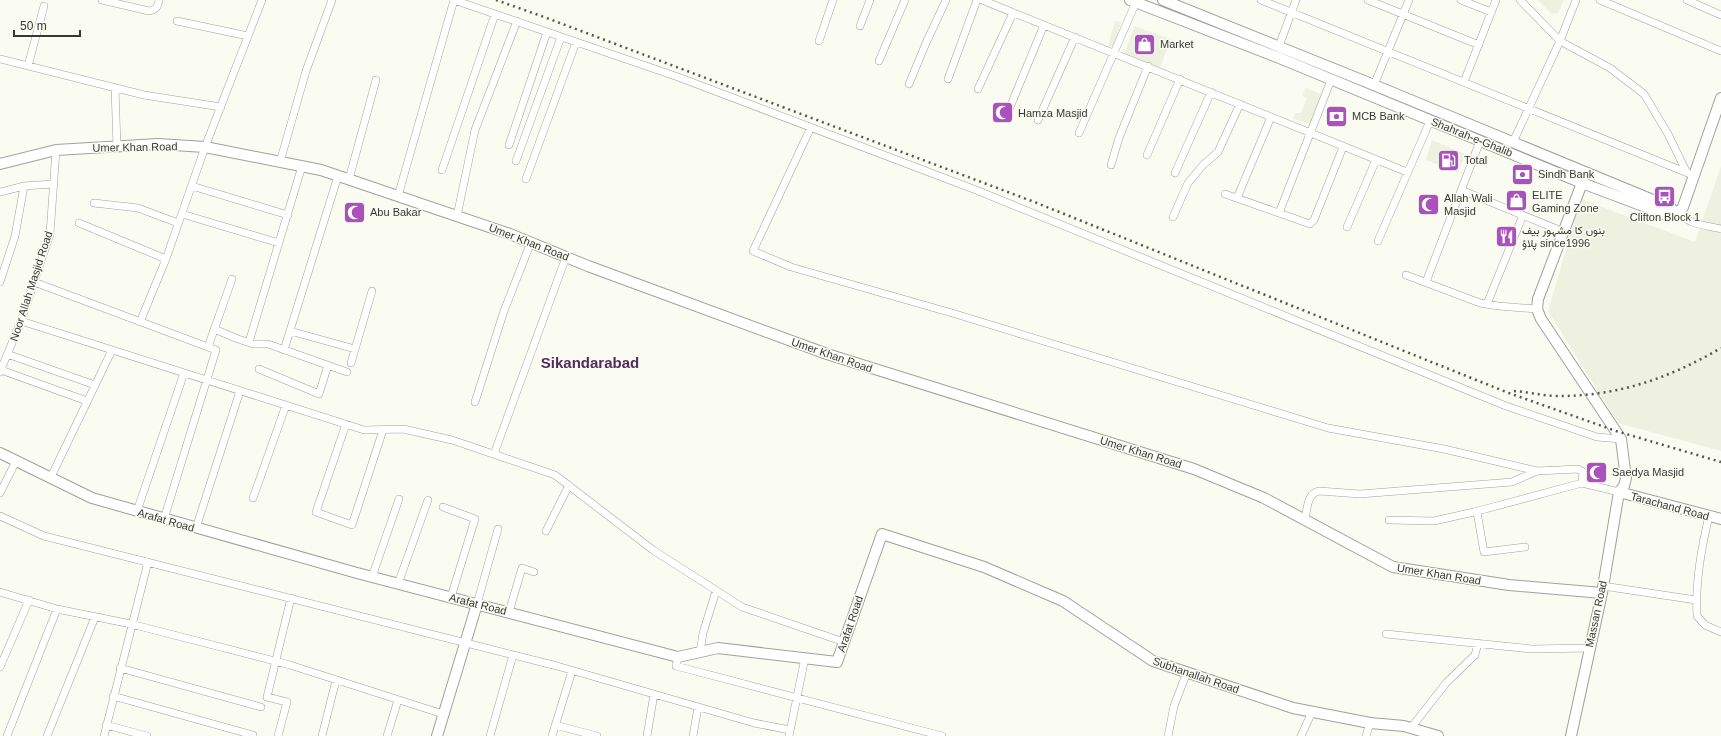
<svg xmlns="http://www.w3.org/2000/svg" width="1721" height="736" viewBox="0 0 1721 736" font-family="Arial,Vazirmatn,sans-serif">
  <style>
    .built { fill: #eef1e0 }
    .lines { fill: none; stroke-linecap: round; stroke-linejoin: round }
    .street-casing { stroke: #a0a299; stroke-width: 8 }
    .secondary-casing { stroke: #a0a299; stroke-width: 12 }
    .street { stroke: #fff; stroke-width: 7 }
    .secondary { stroke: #fff; stroke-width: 10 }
    .rail { stroke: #565752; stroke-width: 2.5; stroke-dasharray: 2 4; stroke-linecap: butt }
    .labels { text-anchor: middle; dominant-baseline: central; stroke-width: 3; stroke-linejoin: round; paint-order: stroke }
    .poi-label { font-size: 11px; fill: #373834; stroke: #fafcf2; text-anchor: start }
    .street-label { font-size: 11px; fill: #373834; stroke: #fafcf2 }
    .district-label { font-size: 15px; font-weight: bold; fill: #562a5e; stroke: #fafcf2 }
  </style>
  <rect width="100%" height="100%" fill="#fafcf2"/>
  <!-- built -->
  <path class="built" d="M1538,0H1564L1558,13L1552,14Z
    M1115,21L1121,22L1114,48L1108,46Z
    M1134,26L1171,39L1160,68L1124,55Z
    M1305,88L1321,94L1310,124L1293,119L1295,113H1301L1307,98L1303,96Z
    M1339,106L1347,110L1341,126L1327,121L1331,107Z
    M1432,140L1465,154L1458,173L1426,160Z
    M1721,166V451L1618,423L1548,311L1581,199L1695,242Z"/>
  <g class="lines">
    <defs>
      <path id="street" d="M102,0L149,11C156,10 158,7 159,0
        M982,0L1407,172
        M1261,0L1695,176
        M1368,0L1479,45
        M1461,0L1491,12
        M1520,0L1560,41L1610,68L1644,94L1668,134L1686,171
        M1600,0L1721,51
        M1687,0L1721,15
        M177,21L248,36
        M860,26L870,0
        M819,41L833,0
        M1279,46L1296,0
        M0,59L144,95L221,107
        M879,61L905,0
        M28,66L44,6
        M948,79L977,0
        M1464,82L1496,0
        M909,84L926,43L946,0
        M1374,85L1409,0
        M115,88L117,146
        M978,89L1013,13
        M1008,112L1044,25
        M1038,120L1075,37
        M811,127L753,251L791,267L952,313L1328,428L1444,449L1537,471L1578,469L1583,472L1582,483
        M1079,133L1136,2
        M1513,142L1560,41L1576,0
        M509,145L547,32
        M1147,155L1180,79
        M516,161L561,37
        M280,162L306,71L332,0
        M1111,165L1119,138L1148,66
        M442,170L495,14
        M1175,173L1211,92
        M349,179L376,80
        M526,179L576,42
        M192,186L288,215
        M1461,190L1564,232
        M0,192L24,186L53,184
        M1225,194L1310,224L1314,220L1343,147
        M398,196L454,0L678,77L976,190L1506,406L1597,437L1621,439
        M1237,198L1271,117
        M94,203L138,208L178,223
        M1679,212C1688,225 1706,225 1721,229
        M1279,213L1331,80
        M182,214L279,243
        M457,216L475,130L517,21
        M1173,217L1188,183L1203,165L1218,152L1240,104
        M79,223L166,259
        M1347,227L1376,160
        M1378,241L1430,121
        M1406,275L1480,303L1498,306L1537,309
        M0,282L15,236L24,186
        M34,282L216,350L164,519
        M1426,282L1480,141
        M1487,304L1523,215
        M21,321L364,430L403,429L452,440L555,475L653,550L742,607L844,642
        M140,322L166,259L205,147L262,0
        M214,329L238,339L253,344H268L347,372
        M290,331L355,349
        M249,342L302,166
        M208,347L232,279
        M284,350L338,176
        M7,354L95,385
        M351,363L372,291
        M259,369L319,394L328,365
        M1,370L87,401
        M0,372L21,321L50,234L56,150
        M475,402L504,311L531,242
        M346,424L316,512L352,525L383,430
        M494,454L566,257
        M50,479L112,350
        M0,493L16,461
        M253,498L286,405
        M443,507L475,519L451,597
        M137,511L184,373
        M1477,512L1484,552L1525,547
        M0,516L44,536L557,666L754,723L790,730
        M1709,516C1701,549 1695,582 1697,616L1705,625L1721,632
        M1305,520C1307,510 1307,493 1319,491L1360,494L1512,482L1537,471
        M1389,520L1434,521L1474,512L1582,483L1619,492
        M196,528L240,391
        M546,531L569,485
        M372,577L399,499
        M398,584L428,500
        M1603,586L1696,600
        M0,592L57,609L131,624L290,665L443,714
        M477,604L498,529
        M509,612L522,568L534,572
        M1386,634L1532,649L1589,648
        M700,652L703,633L716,591
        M678,657L676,666L942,736
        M0,667L29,600
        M120,668L261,707
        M113,696L253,735
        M106,725L147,736
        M555,725L597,736
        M1411,728L1446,683L1475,655L1478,643
        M7,736L57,609
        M47,736L95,617
        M104,736L148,562
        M278,736L287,702L267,697L291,598
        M322,736L336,680
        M387,736L398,700
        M490,736L513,655
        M552,736L572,671
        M647,736L654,694
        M693,736L698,707
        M789,736L805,658
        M1168,736L1174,706L1187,672
        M1301,736L1312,712
        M1366,736L1370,723"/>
      <path id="secondary" d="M1130,0L1277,57L1582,183L1667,215L1679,212L1683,207L1721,98
        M1163,0L1374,85L1670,207L1676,213
        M0,164L56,150L158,144L205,147L321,170L510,234L588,266L827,354L1194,469L1264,498L1393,567L1509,585L1602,593
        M0,453L92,498L357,573L678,657L718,648L837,662L882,534L984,567L1063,601L1153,661L1293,708L1370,723L1404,726L1438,736
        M1619,492L1721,519
        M437,736L477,604
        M1571,736L1602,593L1619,492L1624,486L1626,478L1621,439L1541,319L1537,309L1538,299L1582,183"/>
    </defs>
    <!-- street casing -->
    <use href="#street" class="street-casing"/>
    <!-- secondary casing -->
    <use href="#secondary" class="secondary-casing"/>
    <!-- street -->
    <use href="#street" class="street"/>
    <!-- secondary -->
    <use href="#secondary" class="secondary"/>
    <!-- rail -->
    <path class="rail" d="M496,0L544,17L1037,203L1506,392L1616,431L1721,462
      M1514,391C1527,392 1540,395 1554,396C1615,397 1668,379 1721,348"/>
  </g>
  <!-- icons -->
  <defs>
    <symbol id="shop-square" viewBox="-11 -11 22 22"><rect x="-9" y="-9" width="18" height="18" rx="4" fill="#ab50bc" stroke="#fafcf2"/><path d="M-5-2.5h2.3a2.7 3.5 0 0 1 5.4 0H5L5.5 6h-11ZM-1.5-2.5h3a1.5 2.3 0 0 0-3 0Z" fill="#fff"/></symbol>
    <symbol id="mosque-square" viewBox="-11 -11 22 22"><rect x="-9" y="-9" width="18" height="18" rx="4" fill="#ab50bc" stroke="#fafcf2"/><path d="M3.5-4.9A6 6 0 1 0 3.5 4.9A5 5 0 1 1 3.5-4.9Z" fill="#fff"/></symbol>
    <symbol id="bank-square" viewBox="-11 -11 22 22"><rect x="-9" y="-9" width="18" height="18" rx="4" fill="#ab50bc" stroke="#fafcf2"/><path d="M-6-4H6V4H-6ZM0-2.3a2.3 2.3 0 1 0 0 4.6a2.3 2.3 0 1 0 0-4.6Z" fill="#fff"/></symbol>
    <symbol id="fuel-square" viewBox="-11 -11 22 22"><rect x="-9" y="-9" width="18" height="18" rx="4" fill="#ab50bc" stroke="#fafcf2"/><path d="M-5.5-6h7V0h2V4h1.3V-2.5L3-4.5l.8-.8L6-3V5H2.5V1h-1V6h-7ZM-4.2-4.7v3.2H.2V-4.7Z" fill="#fff"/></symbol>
    <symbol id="bus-square" viewBox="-11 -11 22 22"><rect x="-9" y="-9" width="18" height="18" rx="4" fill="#ab50bc" stroke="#fafcf2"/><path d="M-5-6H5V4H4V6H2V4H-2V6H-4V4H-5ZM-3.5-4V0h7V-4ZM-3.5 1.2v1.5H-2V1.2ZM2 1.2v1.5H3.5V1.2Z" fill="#fff"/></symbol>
    <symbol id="restaurant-square" viewBox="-11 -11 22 22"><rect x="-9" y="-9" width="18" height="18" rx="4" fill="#ab50bc" stroke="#fafcf2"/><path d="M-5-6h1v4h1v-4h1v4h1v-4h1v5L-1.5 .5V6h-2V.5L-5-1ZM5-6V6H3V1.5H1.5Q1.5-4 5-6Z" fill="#fff"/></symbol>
  </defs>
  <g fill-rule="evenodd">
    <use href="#shop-square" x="1132" y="32" width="25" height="25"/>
    <use href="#mosque-square" x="990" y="100" width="25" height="25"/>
    <use href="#bank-square" x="1324" y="104" width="25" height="25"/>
    <use href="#fuel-square" x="1436" y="148" width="25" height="25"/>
    <use href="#bank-square" x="1510" y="162" width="25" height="25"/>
    <use href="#bus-square" x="1652" y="184" width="25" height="25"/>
    <use href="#shop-square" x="1504" y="188" width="25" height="25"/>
    <use href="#mosque-square" x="1416" y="192" width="25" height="25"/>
    <use href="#mosque-square" x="342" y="200" width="25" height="25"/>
    <use href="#restaurant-square" x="1494" y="224" width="25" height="25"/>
    <use href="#mosque-square" x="1584" y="460" width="25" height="25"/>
  </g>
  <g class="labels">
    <!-- poi labels -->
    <g class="poi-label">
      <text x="1160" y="44">Market</text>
      <text x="1018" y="113">Hamza Masjid</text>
      <text x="1352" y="116">MCB Bank</text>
      <text x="1464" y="160">Total</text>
      <text x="1538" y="174">Sindh Bank</text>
      <text x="1532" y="195">ELITE<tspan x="1532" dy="13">Gaming Zone</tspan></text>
      <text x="1444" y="198">Allah Wali<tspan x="1444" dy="13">Masjid</tspan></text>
      <text x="370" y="212">Abu Bakar</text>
      <text x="1665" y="217" text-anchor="middle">Clifton Block 1</text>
      <text x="1522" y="230">بنوں کا مشہور بیف<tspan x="1522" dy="13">پلاؤ since1996</tspan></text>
      <text x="1612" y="472">Saedya Masjid</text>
    </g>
    <!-- street labels -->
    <g class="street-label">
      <text transform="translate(1472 137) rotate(22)">Shahrah-e-Ghalib</text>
      <text transform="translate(135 147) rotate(-1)">Umer Khan Road</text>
      <text transform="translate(529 242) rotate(21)">Umer Khan Road</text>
      <text transform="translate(31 286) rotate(-72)">Noor Allah Masjid Road</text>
      <text transform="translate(832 355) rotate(19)">Umer Khan Road</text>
      <text transform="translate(1141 452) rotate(17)">Umer Khan Road</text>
      <text transform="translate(1670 506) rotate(15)">Tarachand Road</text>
      <text transform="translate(166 520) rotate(16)">Arafat Road</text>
      <text transform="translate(1439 574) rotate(9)">Umer Khan Road</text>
      <text transform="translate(478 604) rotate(14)">Arafat Road</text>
      <text transform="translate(1596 614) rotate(-78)">Massan Road</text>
      <text transform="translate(850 624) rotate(-71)">Arafat Road</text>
      <text transform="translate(1196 675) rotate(19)">Subhanallah Road</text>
    </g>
    <!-- district labels -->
    <g class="district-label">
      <text x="590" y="362">Sikandarabad</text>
    </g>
  </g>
  <!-- scale -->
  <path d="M14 30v6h66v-6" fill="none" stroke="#373834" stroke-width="2"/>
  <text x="20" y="30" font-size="12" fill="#373834" stroke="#fafcf2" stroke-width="3" paint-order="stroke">50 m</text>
</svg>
